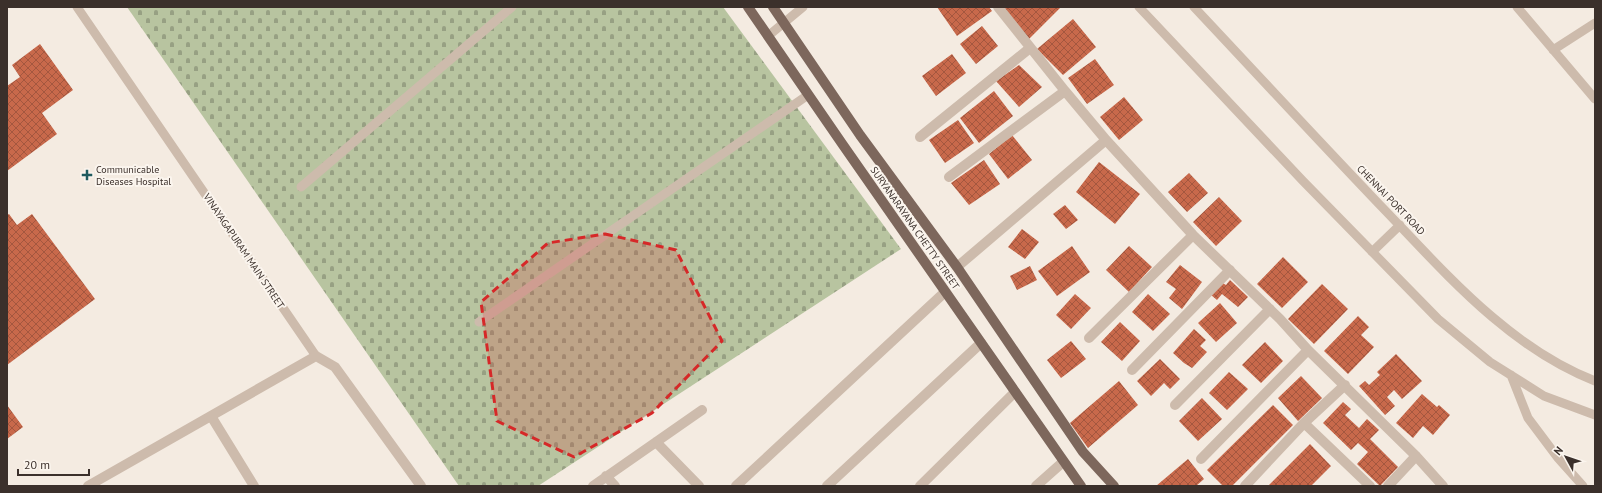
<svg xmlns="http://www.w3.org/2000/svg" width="1602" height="493" viewBox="0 0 1602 493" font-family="'PT Sans',sans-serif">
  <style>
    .cemetery { fill: url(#cemetery-stones) }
    .building { fill: url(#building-cross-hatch) }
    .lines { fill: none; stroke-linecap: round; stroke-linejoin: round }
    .lane { stroke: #cdbbac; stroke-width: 9 }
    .street { stroke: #cdbbac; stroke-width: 10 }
    .primary { stroke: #7d675c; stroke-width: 10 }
    .marked { fill: #d62828; fill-opacity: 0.2; stroke: #d62828; stroke-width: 3; stroke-dasharray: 8 5; stroke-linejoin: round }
    .poi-dot { fill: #1f5a5e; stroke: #fbf5ee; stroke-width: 1.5 }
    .labels { text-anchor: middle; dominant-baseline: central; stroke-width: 4; stroke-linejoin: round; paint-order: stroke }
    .poi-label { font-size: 10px; fill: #3b302b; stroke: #fbf5ee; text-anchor: start }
    .street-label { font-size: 10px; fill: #3b302b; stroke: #fbf5ee }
  </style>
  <defs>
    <pattern id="cemetery-stones" width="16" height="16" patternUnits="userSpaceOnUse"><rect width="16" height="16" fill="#b8c4a0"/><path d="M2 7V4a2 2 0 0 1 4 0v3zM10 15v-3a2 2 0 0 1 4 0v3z" fill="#97a083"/></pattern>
    <pattern id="building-cross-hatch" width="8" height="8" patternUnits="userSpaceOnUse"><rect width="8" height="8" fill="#c8694b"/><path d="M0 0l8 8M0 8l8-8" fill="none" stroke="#a4573f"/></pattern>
  </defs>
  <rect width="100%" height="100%" fill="#f4ebe1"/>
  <!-- cemetery -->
  <path class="cemetery" d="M127,7H723L901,249L538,486H459Z"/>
  <!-- building -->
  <path class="building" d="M937,7H989L992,11L957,36Z
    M1007,7H1061L1029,39L1004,9Z
    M1073,19L1096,47L1063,75L1037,49Z
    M982,26L998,46L976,64L960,44Z
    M40,44L73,90L42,113L57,134L7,171V86L20,77L12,65Z
    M952,54L966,73L936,96L922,76Z
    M1095,59L1114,85L1087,104L1068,78Z
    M1019,65L1042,87L1019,107L996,81Z
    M994,91L1013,116L979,143L960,118Z
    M1124,97L1143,120L1119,140L1100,117Z
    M958,120L974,143L945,163L929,140Z
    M1012,135L1032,160L1008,179L989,154Z
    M984,160L1000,184L969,205L951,183Z
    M1099,162L1140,194L1115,224L1076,192Z
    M1189,173L1208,193L1187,212L1168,192Z
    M1219,197L1242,221L1216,246L1193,222Z
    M1065,205L1078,220L1066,229L1053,214Z
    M9,214L17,225L32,214L95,299L7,365V215Z
    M1022,229L1039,242L1025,259L1008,247Z
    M1072,246L1090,272L1057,296L1038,271Z
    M1129,246L1152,267L1129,292L1106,270Z
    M1283,257L1308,282L1282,308L1257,284Z
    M1180,265L1202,282L1182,309L1169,298L1176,289L1166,282Z
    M1030,266L1037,280L1017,290L1010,276Z
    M1230,280L1248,297L1238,307L1222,294L1217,300L1211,295L1221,282L1226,285Z
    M1322,284L1348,309L1314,344L1288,319Z
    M1075,294L1091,308L1071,329L1056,315Z
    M1148,294L1170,314L1153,331L1132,312Z
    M1220,303L1237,323L1216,342L1198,323Z
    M1358,316L1369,327L1361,335L1374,347L1348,374L1324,351Z
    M1120,322L1140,341L1122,361L1101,342Z
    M1194,329L1206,340L1200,346L1207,352L1192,368L1184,363L1173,353Z
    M1071,341L1086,359L1061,378L1047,360Z
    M1265,342L1283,361L1261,383L1242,365Z
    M1396,354L1422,381L1402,399L1394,390L1387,397L1395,406L1385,415L1359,386L1365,381L1369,385L1380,375L1377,372Z
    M1160,359L1180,379L1170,389L1164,383L1151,396L1137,381Z
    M1229,372L1248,389L1227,410L1209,393Z
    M1301,376L1322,398L1298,421L1278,398Z
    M1119,381L1138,405L1088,448L1070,423Z
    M1422,394L1437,407L1439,405L1450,415L1433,435L1423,426L1413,438L1396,423Z
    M1202,398L1222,419L1198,441L1179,421Z
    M1343,402L1351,409L1345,415L1359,428L1367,419L1379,430L1370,439L1398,467L1380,486L1357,464L1368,452L1358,443L1351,450L1323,423Z
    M7,405L23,427L7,439Z
    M1273,405L1293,425L1232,486H1223L1207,470Z
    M1310,444L1331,466L1311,486H1268Z
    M1188,459L1204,479L1196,486H1156Z"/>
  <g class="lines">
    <!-- lane -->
    <path class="lane" d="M77,7L316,356
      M1139,7L1303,181L1438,319L1490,362L1544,396L1595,415
      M1194,7C1255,72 1316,138 1378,203C1443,270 1506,346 1595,381
      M1517,7L1595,99
      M768,36L803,7
      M1553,50L1595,23
      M301,187L512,7
      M1372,252L1400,225
      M479,322L808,95
      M1511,375L1528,418L1558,458L1583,486"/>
    <!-- street -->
    <path class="street" d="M998,7L1065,91L1106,140L1193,235L1280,319L1308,350L1416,456L1443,486
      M920,137L1030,48
      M949,177L1065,91
      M957,267L1106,140
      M1089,338L1193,235
      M1132,370L1230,270
      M1175,405L1270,309
      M211,416L254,486
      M1304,423L1370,486
      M656,442L699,486
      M1201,459L1308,350
      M606,476L615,486
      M88,486L316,356L335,367L421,486
      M593,486L702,410
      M736,486L945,292
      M827,486L981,343
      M920,486L1015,392
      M1036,486L1063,462
      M1245,486L1304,423L1345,385
      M1388,486L1416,456"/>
    <!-- primary -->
    <path class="primary" d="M748,7L843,145L1081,486
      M773,7L860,135L957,267L1083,452L1114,486"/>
  </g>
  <!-- marked area -->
  <path class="marked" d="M605,234L676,250L722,341L652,413L574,457L497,421L481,302L548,243Z"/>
  <!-- markers -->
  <path class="poi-dot" d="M85 169h4v4h4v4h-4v4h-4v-4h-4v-4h4z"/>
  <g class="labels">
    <!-- poi labels -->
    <g class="poi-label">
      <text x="96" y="169">Communicable<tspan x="96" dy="12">Diseases Hospital</tspan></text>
    </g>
    <!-- street labels -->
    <g class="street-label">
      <text transform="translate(1391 200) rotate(46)">CHENNAI PORT ROAD</text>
      <text transform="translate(915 228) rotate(55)">SURYANARAYANA CHETTY STREET</text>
      <text transform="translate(244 251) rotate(56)">VINAYAGAPURAM MAIN STREET</text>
    </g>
  </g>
  <!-- border -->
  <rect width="1602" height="493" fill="none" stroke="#3b302b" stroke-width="16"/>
  <!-- north arrow -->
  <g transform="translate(1566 457) rotate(310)" stroke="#fbf5ee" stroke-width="3" paint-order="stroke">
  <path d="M0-3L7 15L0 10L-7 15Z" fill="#3b302b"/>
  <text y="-6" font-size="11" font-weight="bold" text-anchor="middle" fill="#3b302b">N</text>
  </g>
  <!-- scale -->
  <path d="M18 469v6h71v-6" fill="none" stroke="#3b302b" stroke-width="2"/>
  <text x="24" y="469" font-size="12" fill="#3b302b" stroke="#fbf5ee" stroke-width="3" paint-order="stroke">20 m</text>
</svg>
